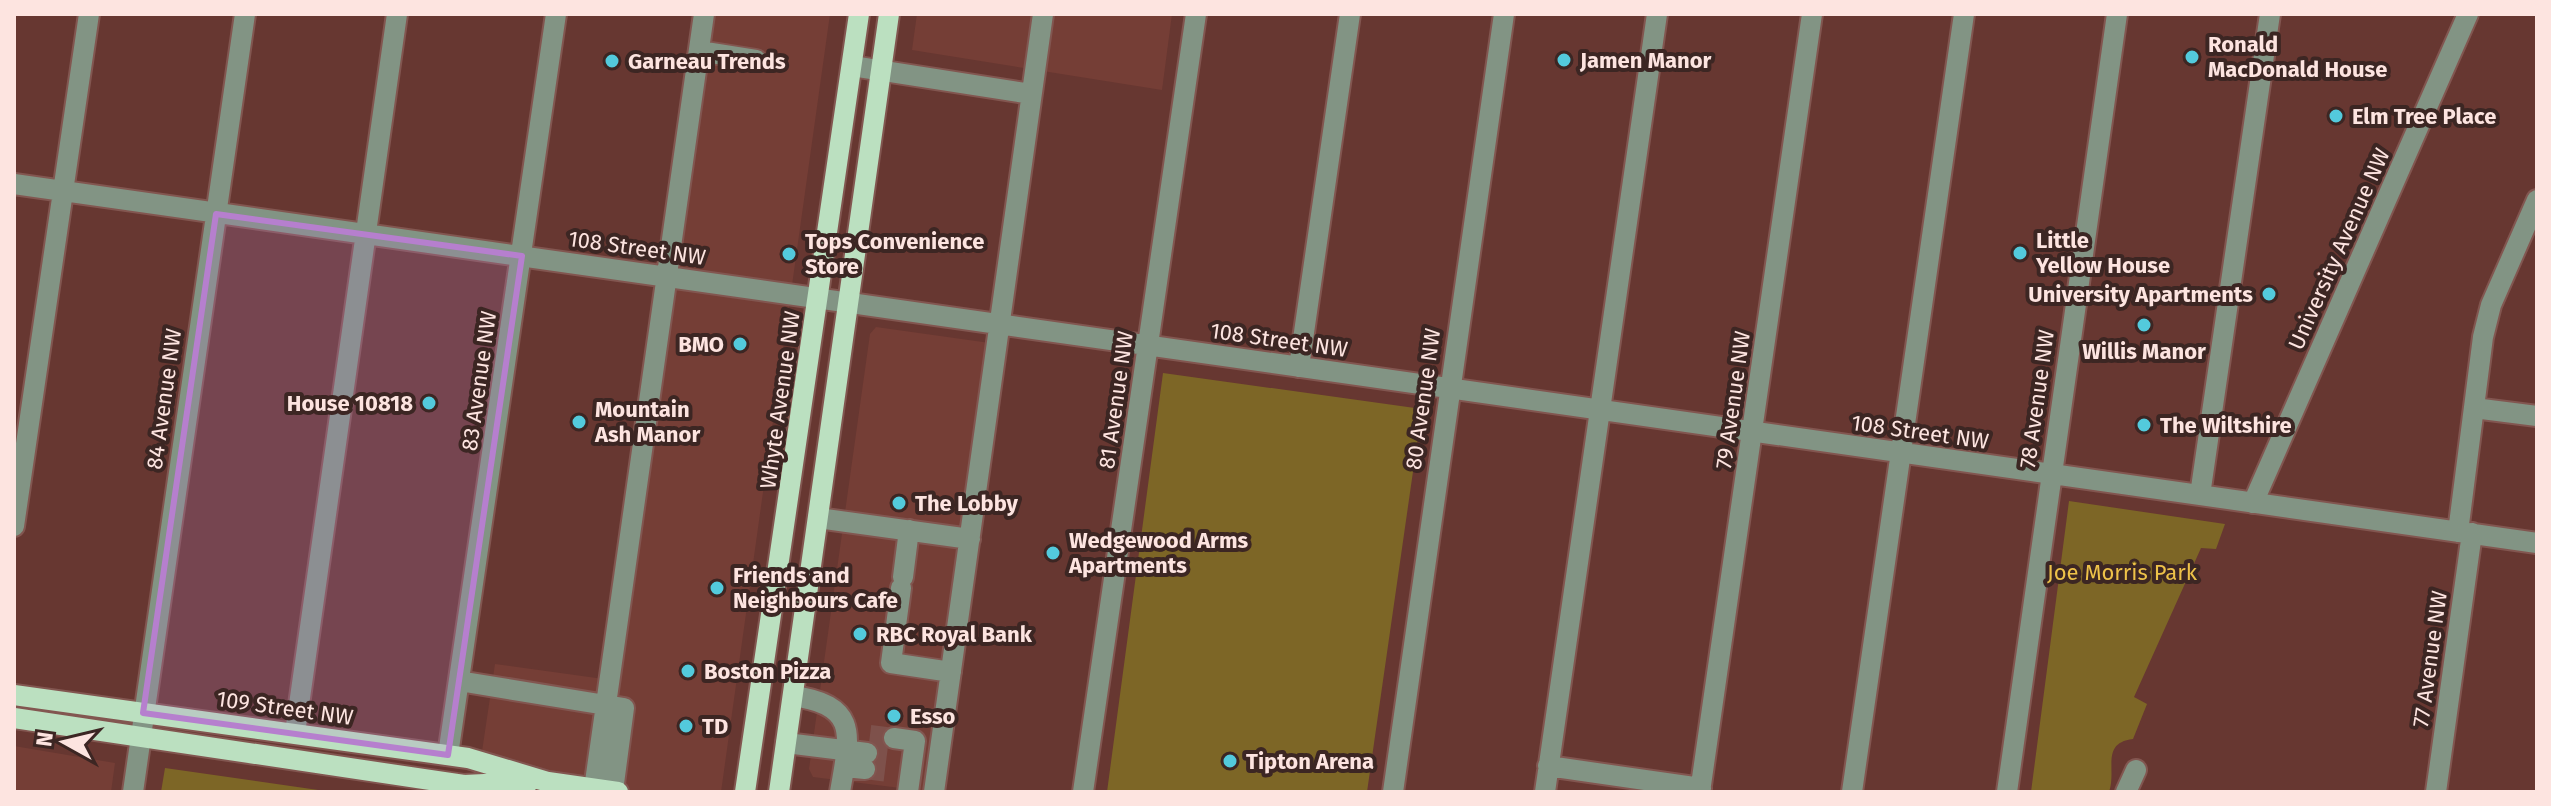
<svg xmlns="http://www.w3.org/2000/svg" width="2551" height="806" viewBox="0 0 2551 806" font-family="'Fira Sans',sans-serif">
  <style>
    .built { fill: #753e36 }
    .green { fill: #7d6626 }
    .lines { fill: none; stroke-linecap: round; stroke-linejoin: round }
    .minor-tunnel { stroke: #7e514b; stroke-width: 20; stroke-dasharray: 20 10; stroke-linecap: butt }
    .minor-casing { stroke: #825650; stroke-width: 24 }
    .major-casing { stroke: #825650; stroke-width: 24 }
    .minor { stroke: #829484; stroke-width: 20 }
    .major { stroke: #bbe0c0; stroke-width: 20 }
    .marked { fill: #b67fce; fill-opacity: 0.2; stroke: #b67fce; stroke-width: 6; stroke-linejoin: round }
    .poi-dot { fill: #53cadc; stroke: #3c2623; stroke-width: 3 }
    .labels { text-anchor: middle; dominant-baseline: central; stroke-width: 8; stroke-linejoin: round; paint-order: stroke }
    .poi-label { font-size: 22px; font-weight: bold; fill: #fde4e0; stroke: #3c2623; text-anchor: start }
    .street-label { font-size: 22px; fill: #fde4e0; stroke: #3c2623 }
    .park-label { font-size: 22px; fill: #eec249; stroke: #3c2623 }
  </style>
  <rect width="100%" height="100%" fill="#673731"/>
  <!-- built -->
  <path class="built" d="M711,14H830L721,792H476L495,664L618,681Z
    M917,14H1172L1162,90L912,50Z
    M876,327L990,343L924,791L813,777L809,769L870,334Z
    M14,746L115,763L111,792H14Z"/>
  <!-- green -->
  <path class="green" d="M1163,373L1422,409L1367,792H1107Z
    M2069,501L2225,524L2216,549L2201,548L2134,697L2147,704L2133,739C2100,743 2117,770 2109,792H2031Z
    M165,768L332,792H161Z"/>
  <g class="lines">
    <!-- minor-tunnel -->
    <path class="minor-tunnel" d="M870,735L894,738
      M867,753L891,756
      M865,769L889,772"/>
    <defs>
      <path id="minor" d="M699,51L756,60
        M852,66L1031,94
        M14,184L2537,543
        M1299,367L1350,14
        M2474,408L2537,416
        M2200,495L2270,14
        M2253,503L2468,14
        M818,518L970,539
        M14,526L89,14
        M2458,532L2483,337L2491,305L2537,200
        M903,577L909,530
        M901,588L891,663L951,672
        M459,681L624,708L613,791
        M793,696C861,705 849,738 840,792
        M295,733L397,14
        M894,738L915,741L908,792
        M786,743L867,753
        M448,755L556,14
        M1548,766L1701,788
        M845,767L865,769
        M594,789L704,14
        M133,792L245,14
        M934,792L1043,14
        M1083,792L1196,14
        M1393,792L1504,14
        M1545,792L1657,14
        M1700,792L1812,14
        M1852,792L1964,14
        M2007,792L2117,14
        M2126,792L2136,770
        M2436,792L2472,533"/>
      <path id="major" d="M14,695L468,758L548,782L618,792
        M14,718L464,785L529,782
        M745,792L859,14
        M779,792L889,14"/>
    </defs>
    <!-- minor casing -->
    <use href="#minor" class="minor-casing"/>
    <!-- major casing -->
    <use href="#major" class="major-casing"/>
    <!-- minor -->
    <use href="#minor" class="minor"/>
    <!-- major -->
    <use href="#major" class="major"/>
  </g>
  <!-- marked area -->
  <path class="marked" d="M216,214L522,256L448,755L143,713Z"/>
  <!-- markers -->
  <g class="poi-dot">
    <circle cx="2192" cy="57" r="8"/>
    <circle cx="1564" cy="60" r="8"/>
    <circle cx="612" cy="61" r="8"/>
    <circle cx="2336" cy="116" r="8"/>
    <circle cx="2020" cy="253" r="8"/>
    <circle cx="789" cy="254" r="8"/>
    <circle cx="2269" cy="294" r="8"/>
    <circle cx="2144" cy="325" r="8"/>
    <circle cx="740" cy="344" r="8"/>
    <circle cx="429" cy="403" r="8"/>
    <circle cx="579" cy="422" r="8"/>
    <circle cx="2144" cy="425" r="8"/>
    <circle cx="899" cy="503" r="8"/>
    <circle cx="1053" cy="553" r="8"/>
    <circle cx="717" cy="588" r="8"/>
    <circle cx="860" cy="634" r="8"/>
    <circle cx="688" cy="671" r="8"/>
    <circle cx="894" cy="716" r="8"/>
    <circle cx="686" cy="726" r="8"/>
    <circle cx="1230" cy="761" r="8"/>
  </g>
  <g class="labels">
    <!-- poi labels -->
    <g class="poi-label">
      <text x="2208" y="44">Ronald<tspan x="2208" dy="25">MacDonald House</tspan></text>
      <text x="1580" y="60">Jamen Manor</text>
      <text x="628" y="61">Garneau Trends</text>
      <text x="2352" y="116">Elm Tree Place</text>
      <text x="2036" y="240">Little<tspan x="2036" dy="25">Yellow House</tspan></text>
      <text x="805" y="241">Tops Convenience<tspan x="805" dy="25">Store</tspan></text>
      <text x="2253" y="294" text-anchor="end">University Apartments</text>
      <text x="724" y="344" text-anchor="end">BMO</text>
      <text x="2144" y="351" text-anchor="middle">Willis Manor</text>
      <text x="413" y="403" text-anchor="end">House 10818</text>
      <text x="595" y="409">Mountain<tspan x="595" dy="25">Ash Manor</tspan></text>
      <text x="2160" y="425">The Wiltshire</text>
      <text x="915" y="503">The Lobby</text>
      <text x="1069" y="540">Wedgewood Arms<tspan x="1069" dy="25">Apartments</tspan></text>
      <text x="733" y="575">Friends and<tspan x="733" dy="25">Neighbours Cafe</tspan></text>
      <text x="876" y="634">RBC Royal Bank</text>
      <text x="704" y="671">Boston Pizza</text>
      <text x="910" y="716">Esso</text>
      <text x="702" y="726">TD</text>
      <text x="1246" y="761">Tipton Arena</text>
    </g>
    <!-- street labels -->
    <g class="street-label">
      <text transform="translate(637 248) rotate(8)">108 Street NW</text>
      <text transform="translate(2339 249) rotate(-66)">University Avenue NW</text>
      <text transform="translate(1279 340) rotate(8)">108 Street NW</text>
      <text transform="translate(479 381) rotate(-82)">83 Avenue NW</text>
      <text transform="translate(164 399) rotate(-82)">84 Avenue NW</text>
      <text transform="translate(1423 399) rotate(-82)">80 Avenue NW</text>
      <text transform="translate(2037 399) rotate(-82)">78 Avenue NW</text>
      <text transform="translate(780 400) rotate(-82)">Whyte Avenue NW</text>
      <text transform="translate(1116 400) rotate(-82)">81 Avenue NW</text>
      <text transform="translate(1733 400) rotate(-82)">79 Avenue NW</text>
      <text transform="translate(1920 432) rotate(8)">108 Street NW</text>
      <text transform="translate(2430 659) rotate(-82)">77 Avenue NW</text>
      <text transform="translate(285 708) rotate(8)">109 Street NW</text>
    </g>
    <!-- park labels -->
    <g class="park-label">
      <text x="2122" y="572">Joe Morris Park</text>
    </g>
  </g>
  <!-- border -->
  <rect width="2551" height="806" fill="none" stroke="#fde4e0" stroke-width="32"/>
  <!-- north arrow -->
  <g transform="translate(64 742) rotate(278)" stroke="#3c2623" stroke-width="6" paint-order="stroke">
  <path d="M0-6L14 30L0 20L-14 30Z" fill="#fde4e0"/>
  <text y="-12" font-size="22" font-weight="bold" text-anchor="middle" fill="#fde4e0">N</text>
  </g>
</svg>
